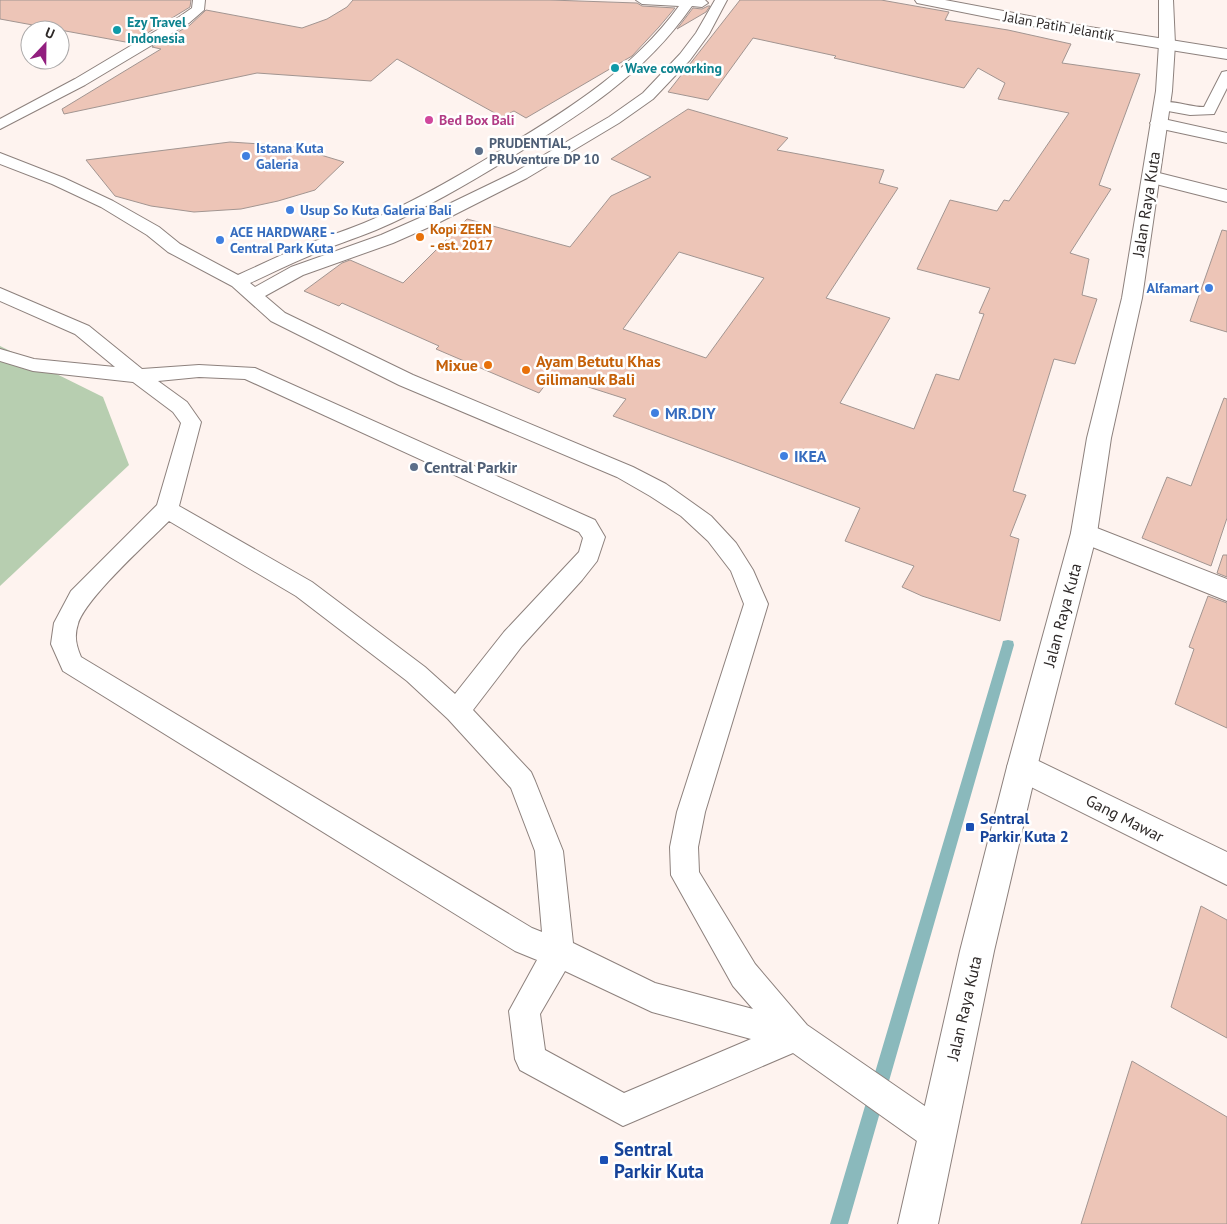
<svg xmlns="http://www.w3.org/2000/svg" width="1227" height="1224" viewBox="0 0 1227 1224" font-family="'PT Sans',sans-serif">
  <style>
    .green { fill: #b7ceb0 }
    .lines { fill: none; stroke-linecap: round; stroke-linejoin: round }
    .stream { fill: #8ab9bc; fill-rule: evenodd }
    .building { fill: #edc5b7; stroke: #a29591; fill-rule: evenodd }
    .service-casing { stroke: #8d817d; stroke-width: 2 }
    .minor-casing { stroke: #8d817d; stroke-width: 2 }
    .tertiary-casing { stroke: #8d817d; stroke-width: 2 }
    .secondary-casing { stroke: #8d817d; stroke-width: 2 }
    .service { fill: #fff; fill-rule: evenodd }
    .minor { fill: #fff; fill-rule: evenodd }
    .tertiary { fill: #fff; fill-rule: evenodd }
    .secondary { fill: #fff; fill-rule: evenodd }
    .culture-dot { fill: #0f9aa8; stroke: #fff; stroke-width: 2 }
    .hotel-dot { fill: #d1479c; stroke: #fff; stroke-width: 2 }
    .service-dot { fill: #5c6f8a; stroke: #fff; stroke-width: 2 }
    .shop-dot { fill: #3f7fe0; stroke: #fff; stroke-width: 2 }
    .food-dot { fill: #e8710a; stroke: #fff; stroke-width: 2 }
    .transit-dot { fill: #1a4fb4; stroke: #fff; stroke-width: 2 }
    .labels { text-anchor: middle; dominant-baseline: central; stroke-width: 5; stroke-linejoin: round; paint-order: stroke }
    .far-culture-label { font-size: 14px; font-weight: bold; fill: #0d838f; stroke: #fff; text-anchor: start }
    .far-street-label { font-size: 14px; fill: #2e2928; stroke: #fff }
    .far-hotel-label { font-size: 14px; font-weight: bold; fill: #b23c85; stroke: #fff; text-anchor: start }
    .far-service-label { font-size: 14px; font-weight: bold; fill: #4e5e75; stroke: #fff; text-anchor: start }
    .far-shop-label { font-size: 14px; font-weight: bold; fill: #366cbe; stroke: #fff; text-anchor: start }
    .far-food-label { font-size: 14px; font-weight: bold; fill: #c56008; stroke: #fff; text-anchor: start }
    .street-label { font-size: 16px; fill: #2e2928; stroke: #fff }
    .food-label { font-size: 16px; font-weight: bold; fill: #c56008; stroke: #fff; text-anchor: start }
    .shop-label { font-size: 16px; font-weight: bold; fill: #366cbe; stroke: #fff; text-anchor: start }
    .service-label { font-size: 16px; font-weight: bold; fill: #4e5e75; stroke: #fff; text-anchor: start }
    .transit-label { font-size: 16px; font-weight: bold; fill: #164399; stroke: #fff; text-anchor: start }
    .near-transit-label { font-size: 19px; font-weight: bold; fill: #164399; stroke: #fff; text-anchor: start }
  </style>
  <rect width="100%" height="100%" fill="#fef3ef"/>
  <!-- green -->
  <path class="green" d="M0,346L103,397L129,465L0,586Z"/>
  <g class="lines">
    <!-- stream -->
    <path class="stream" d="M1008,640L1013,641L1014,645L848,1224H830L1002,645L1003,641Z"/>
  </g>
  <!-- building -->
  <path class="building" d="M0,0H191L190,7L131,43L0,19Z
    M353,0H550L637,3L642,6L675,8L659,27L632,56L526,118L514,111L502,117L397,59L371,81L257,73L64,114L62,109L161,49L152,47L190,25L206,10L302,28L327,19L347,7Z
    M740,0H881L949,12L945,20L1008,30L1071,44L1062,63L1140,74L1099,185L1111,189L1070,253L1089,259L1082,295L1097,299L1075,364L1054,359L1013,491L1026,495L1010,536L1019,539L1000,621L922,596L902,587L914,566L845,541L860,508L613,416L626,399L557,377L553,381L549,380L539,393L436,349L439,346L342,303L339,306L304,291L342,263L350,260L403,283L467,219L570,247L611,196L651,177L611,159L688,109L788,138L777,150L884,170L879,183L898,188L826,298L890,318L840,403L914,429L936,374L959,380L984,314L979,313L990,288L917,269L950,200L997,211L1004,200L1009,201L1069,113L998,99L1005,83L978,68L964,88L834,58L836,56L753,38L708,100L668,92ZM679,252L764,278L706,358L623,329Z
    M708,6H710L706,12L677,29L693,8L702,9Z
    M230,142L291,146L344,162L315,190L278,201L241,209L194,212L151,206L115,196L86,160Z
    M1222,230L1227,231V332L1190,321Z
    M1224,398L1227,399V518L1211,566L1142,538L1167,477L1191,486Z
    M1223,555H1227V577L1217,573Z
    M1208,596L1227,603V728L1175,704L1194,649L1189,647Z
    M1201,906L1227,920V1038L1171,1007Z
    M1132,1061L1227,1117V1224H1081Z"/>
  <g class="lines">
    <defs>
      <path id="service" d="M193,0H205L204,10L189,23L85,85L0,129V119L75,79L179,17L192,8Z
        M636,0H705L708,3L702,7L692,6C644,75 580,115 510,158C467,184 423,210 376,230C354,239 331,246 309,256C289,264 270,274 250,283L255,287L291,267L381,235L424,216L515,172L609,117L643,93L680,54L696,33L715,0H727L709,34L690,60L653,99L619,123L527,178L436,224L393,243L303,275L265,296L285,313L413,375L633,467L666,484L711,516L736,543L753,570L768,604L705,812L698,847L699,872L755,964L807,1025L948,1122L953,1134L948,1146L936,1151L924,1146L793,1053L623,1126L520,1070L515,1059L509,1011L537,960L515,951L63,671L51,644L54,623L71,591L157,505L181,423L173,412L133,382L33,371L0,361V349L34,359L115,367L75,334L0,301V288L89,326L142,369L199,365L255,368L595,520L605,537L597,561L582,580L522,646L473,710L531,772L535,781L563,851L573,943L655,983L753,1009L733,986L671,875L670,847L677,812L744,604L731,571L708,541L681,516L650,496L617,477L399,385L271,321L232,286L168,252L147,235L101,207L52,184L0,164V153L64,178L113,201L159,227L180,244L238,275C258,266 277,257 297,248C319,239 342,232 364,223C412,203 457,177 501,150C568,110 633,69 679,6L642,4ZM199,377L245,379L579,532L583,538L579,552L504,632L455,694L425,667L312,582L179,506L201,422L187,402L158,381ZM169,521L296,596L407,681L448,719L511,788L535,851L542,932L532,928L81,657C76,645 74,636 78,624C85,599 148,542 169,521ZM565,971L652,1012L751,1039L624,1093L545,1050L540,1014Z
        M1227,71V88L1214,114L1190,115L1157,109L1155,106L1157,103C1171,99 1189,107 1204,107L1222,72Z"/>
      <path id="minor" d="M1159,118L1227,133V143L1153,127L1150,123L1153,119Z
        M1151,171L1227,190V202L1144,181L1142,177L1144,173Z
        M1084,523L1227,579V601L1075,540L1071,533L1075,526Z
        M1022,753L1227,852V885L1011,777L1007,767L1011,757Z"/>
      <path id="tertiary" d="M915,0H945L1077,25L1227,49V59L1077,35L917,3Z"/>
      <path id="secondary" d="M1159,0H1173L1175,44L1172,91L1142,298L1111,438L1097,533L1037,767L994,951L938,1224H898L960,951L1007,767L1071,533L1087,438L1122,298L1156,91L1159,44Z"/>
    </defs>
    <!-- service casing -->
    <use href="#service" class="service-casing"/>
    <!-- minor casing -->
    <use href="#minor" class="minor-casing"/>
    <!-- tertiary casing -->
    <use href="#tertiary" class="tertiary-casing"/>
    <!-- secondary casing -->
    <use href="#secondary" class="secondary-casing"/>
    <!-- service -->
    <use href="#service" class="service"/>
    <!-- minor -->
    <use href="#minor" class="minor"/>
    <!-- tertiary -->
    <use href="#tertiary" class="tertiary"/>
    <!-- secondary -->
    <use href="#secondary" class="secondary"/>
  </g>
  <!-- markers -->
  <g class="culture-dot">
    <circle cx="117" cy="30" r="5"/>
    <circle cx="615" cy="68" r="5"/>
  </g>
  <circle class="hotel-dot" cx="429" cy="120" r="5"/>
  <g class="service-dot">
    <circle cx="479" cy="151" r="5"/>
    <circle cx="414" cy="467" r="5"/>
  </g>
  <g class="shop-dot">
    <circle cx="246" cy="156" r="5"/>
    <circle cx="290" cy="210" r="5"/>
    <circle cx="220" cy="240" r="5"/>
    <circle cx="1209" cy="288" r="5"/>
    <circle cx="655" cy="413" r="5"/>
    <circle cx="784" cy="456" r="5"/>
  </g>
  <g class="food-dot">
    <circle cx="420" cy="237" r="5"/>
    <circle cx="488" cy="365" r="5"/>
    <circle cx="526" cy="370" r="5"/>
  </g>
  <g class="transit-dot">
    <rect x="965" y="822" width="10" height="10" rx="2.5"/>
    <rect x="599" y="1155" width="10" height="10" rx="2.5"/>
  </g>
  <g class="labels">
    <!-- far-culture labels -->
    <g class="far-culture-label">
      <text x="127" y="22">Ezy Travel<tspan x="127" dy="16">Indonesia</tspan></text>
      <text x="625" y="68">Wave coworking</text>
    </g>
    <!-- far-street labels -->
    <g class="far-street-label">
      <text transform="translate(1059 26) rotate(10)">Jalan Patih Jelantik</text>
    </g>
    <!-- far-hotel labels -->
    <g class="far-hotel-label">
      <text x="439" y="120">Bed Box Bali</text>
    </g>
    <!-- far-service labels -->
    <g class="far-service-label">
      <text x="489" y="143">PRUDENTIAL,<tspan x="489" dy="16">PRUventure DP 10</tspan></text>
    </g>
    <!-- far-shop labels -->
    <g class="far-shop-label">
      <text x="256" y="148">Istana Kuta<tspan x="256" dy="16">Galeria</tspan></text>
      <text x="300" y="210">Usup So Kuta Galeria Bali</text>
      <text x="230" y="232">ACE HARDWARE -<tspan x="230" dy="16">Central Park Kuta</tspan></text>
      <text x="1199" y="288" text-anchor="end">Alfamart</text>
    </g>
    <!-- far-food labels -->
    <g class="far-food-label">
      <text x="430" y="229">Kopi ZEEN<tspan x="430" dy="16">- est. 2017</tspan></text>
    </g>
    <!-- street labels -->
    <g class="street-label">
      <text transform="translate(1146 204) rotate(-81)">Jalan Raya Kuta</text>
      <text transform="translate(1062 615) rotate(-75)">Jalan Raya Kuta</text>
      <text transform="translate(1125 818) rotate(27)">Gang Mawar</text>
      <text transform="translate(964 1008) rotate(-77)">Jalan Raya Kuta</text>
    </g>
    <!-- food labels -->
    <g class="food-label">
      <text x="536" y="361">Ayam Betutu Khas<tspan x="536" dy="18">Gilimanuk Bali</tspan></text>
      <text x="478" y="365" text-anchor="end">Mixue</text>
    </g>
    <!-- shop labels -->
    <g class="shop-label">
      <text x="665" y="413">MR.DIY</text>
      <text x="794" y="456">IKEA</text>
    </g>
    <!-- service labels -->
    <g class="service-label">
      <text x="424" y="467">Central Parkir</text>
    </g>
    <!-- transit labels -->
    <g class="transit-label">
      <text x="980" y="818">Sentral<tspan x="980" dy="18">Parkir Kuta 2</tspan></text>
    </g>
    <!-- near-transit labels -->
    <g class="near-transit-label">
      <text x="614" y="1149">Sentral<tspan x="614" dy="22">Parkir Kuta</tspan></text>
    </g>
  </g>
  <!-- north arrow -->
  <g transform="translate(45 45) rotate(22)"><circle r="24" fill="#ffffff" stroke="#aba9a9"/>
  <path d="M0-4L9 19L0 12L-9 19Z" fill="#921f7f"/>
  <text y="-8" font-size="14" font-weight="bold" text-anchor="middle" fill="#2e2928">U</text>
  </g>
</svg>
